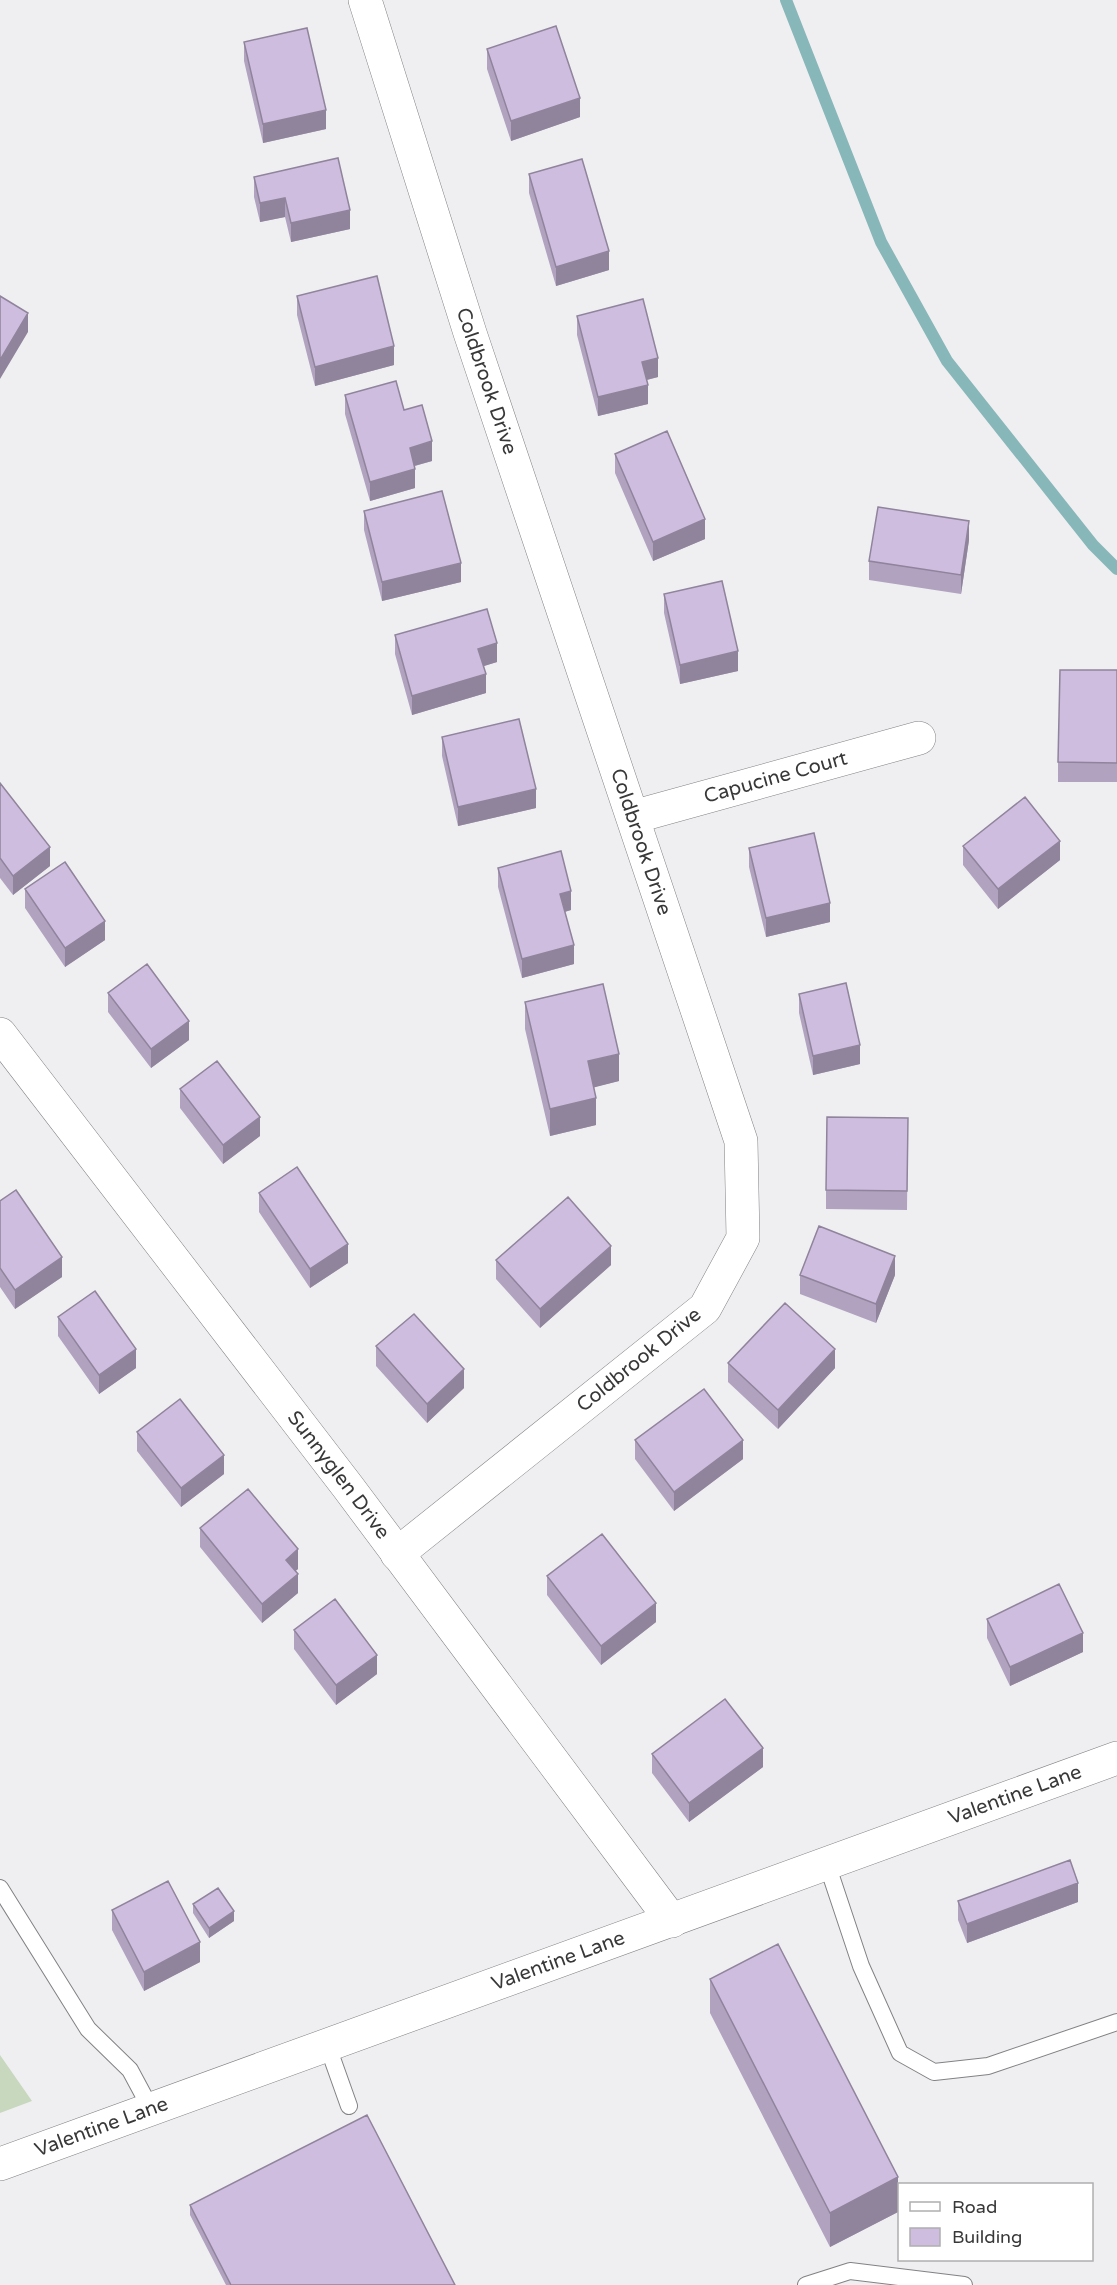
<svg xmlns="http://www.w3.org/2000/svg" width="1117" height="2285" viewBox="0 0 1117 2285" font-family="'Varela Round',sans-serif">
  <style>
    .green { fill: #c8d8be }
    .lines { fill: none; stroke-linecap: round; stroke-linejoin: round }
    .stream { stroke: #88b7b9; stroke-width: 12 }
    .service-casing { stroke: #828285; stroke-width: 18 }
    .minor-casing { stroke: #828285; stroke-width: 34 }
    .service { stroke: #fff; stroke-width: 16 }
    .minor { stroke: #fff; stroke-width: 33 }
    .wall { fill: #b1a3c0 }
    .shaded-wall { fill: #90849c }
    .building { fill: #cebddf; stroke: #90849c; stroke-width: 1.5 }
    .labels { text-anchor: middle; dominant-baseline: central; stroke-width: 4.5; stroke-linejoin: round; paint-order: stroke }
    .street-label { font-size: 20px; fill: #383839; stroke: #fff }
  </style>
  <rect width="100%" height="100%" fill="#efeff2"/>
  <!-- green -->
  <path class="green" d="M0,2055L32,2101L0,2113Z"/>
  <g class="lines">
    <!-- stream -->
    <path class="stream" d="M786,0L881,242L947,361L1093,545L1117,569"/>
    <defs>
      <path id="service" d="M827,1864L861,1966L900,2053L934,2072L988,2066L1117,2022
        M0,1888L88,2029L130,2070L152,2111
        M328,2047L349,2106
        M806,2285L850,2271L964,2285"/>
      <g id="minor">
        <path id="s1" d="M365,0L470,333L741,1141L743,1238L705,1308L397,1554"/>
        <path id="s2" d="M633,817L919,738"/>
        <path id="s3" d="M0,1034L348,1487L672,1921"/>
        <path id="s4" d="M0,2164L1117,1758"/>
      </g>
    </defs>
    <!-- service casing -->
    <use href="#service" class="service-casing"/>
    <!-- minor casing -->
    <use href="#minor" class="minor-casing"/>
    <!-- service -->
    <use href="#service" class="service"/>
    <!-- minor -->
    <use href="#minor" class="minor"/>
  </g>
  <!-- wall -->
  <path class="wall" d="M244,42L326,129L263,143L244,61Z
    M487,49L580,117L511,141L487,69Z
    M529,174L609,270L556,286L529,193Z
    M254,177L350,229L291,242L285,217L260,222L254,197Z
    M297,296L394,365L315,386L297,315Z
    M577,316L658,377L647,380L648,404L598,416L577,335Z
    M345,395L432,461L415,466V488L370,501L345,414Z
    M615,454L705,539L653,561L615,473Z
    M364,511L461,582L382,601L364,530Z
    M969,540L961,594L869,580V561Z
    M664,594L738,671L680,684L664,613Z
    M395,635L497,662L483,666L486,693L412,715L395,654Z
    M1117,670V782H1058V762Z
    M442,737L536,808L458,826L442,756Z
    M0,783L50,866L13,895L0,878Z
    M963,846L1060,860L998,909L963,865Z
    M749,848L830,922L766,937L749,867Z
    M498,868L571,910L565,912L574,964L522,978L498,887Z
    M25,889L105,940L65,967L25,908Z
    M108,993L189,1040L151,1068L108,1012Z
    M799,994L860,1064L813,1075L799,1013Z
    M525,1002L619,1081L594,1087L596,1125L550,1136L525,1029Z
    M180,1089L260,1136L223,1164L180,1108Z
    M908,1118L907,1210L826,1209V1190Z
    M259,1193L348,1263L310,1288L259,1212Z
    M0,1201L62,1277L15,1309L0,1287Z
    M496,1260L611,1265L540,1328L496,1279Z
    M800,1275H895L876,1323L800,1294Z
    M58,1317L136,1368L99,1394L58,1336Z
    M376,1346L464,1388L427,1423L376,1366Z
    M728,1363L835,1368L778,1429L728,1382Z
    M137,1432L224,1474L181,1507L137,1451Z
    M635,1440L743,1459L674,1511L635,1459Z
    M200,1528L298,1569L295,1571L298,1593L262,1623L200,1547Z
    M547,1576L656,1622L601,1665L547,1595Z
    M987,1619L1083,1652L1010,1686L987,1638Z
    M294,1630L377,1674L336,1705L294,1649Z
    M652,1754L763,1767L689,1822L652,1773Z
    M958,1901L1078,1902L967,1943L958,1920Z
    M193,1904L234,1921L209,1938L193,1913Z
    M112,1910L200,1962L144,1991L112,1930Z
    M710,1979L898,2212L830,2247L710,2013Z
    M190,2205L455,2285H226L190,2215Z"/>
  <!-- shaded-wall -->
  <path class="shaded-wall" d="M580,98V117L511,141V121Z
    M326,110V129L263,143V124Z
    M285,198V217L260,222V203Z
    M350,210V229L291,242V223Z
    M609,251V270L556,286V267Z
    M28,313V332L0,379V360Z
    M394,346V365L315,386V367Z
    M658,358V377L642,381V362Z
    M648,385V404L598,416V397Z
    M432,441V461L410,467V448Z
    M415,469V488L370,501V482Z
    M705,519V539L653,561V542Z
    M969,521V540L961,594V575Z
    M461,563V582L382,601V582Z
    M497,643V662L478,668V649Z
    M738,651V671L680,684V665Z
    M486,674V693L412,715V696Z
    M536,789V808L458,826V807Z
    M1060,841V860L998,909V889Z
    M50,847V866L13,895V876Z
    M571,891V910L560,913V894Z
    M830,903V922L766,937V918Z
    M105,921V940L65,967V948Z
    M574,945V964L522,978V959Z
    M189,1021V1040L151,1068V1049Z
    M860,1045V1064L813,1075V1056Z
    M619,1054V1081L588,1089V1061Z
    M596,1098V1125L550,1136V1109Z
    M260,1117V1136L223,1164V1145Z
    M348,1244V1263L310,1288V1269Z
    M611,1246V1265L540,1328V1309Z
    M895,1256V1275L876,1323V1304Z
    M62,1257V1277L15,1309V1290Z
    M136,1349V1368L99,1394V1375Z
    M835,1349V1368L778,1429V1410Z
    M464,1369V1388L427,1423V1404Z
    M743,1440V1459L674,1511V1492Z
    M224,1455V1474L181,1507V1488Z
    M298,1549V1569L286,1579V1560Z
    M298,1574V1593L262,1623V1604Z
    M656,1603V1622L601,1665V1646Z
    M1083,1633V1652L1010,1686V1667Z
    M377,1655V1674L336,1705V1685Z
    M763,1748V1767L689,1822V1803Z
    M1078,1883V1902L967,1943V1924Z
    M234,1911V1921L209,1938V1928Z
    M200,1942V1962L144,1991V1972Z
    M898,2177V2212L830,2247V2213Z"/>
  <!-- building -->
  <path class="building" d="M556,26L580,98L511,121L487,49Z
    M307,28L326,110L263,124L244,42Z
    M338,158L350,210L291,223L285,198L260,203L254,177Z
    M582,159L609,251L556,267L529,174Z
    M377,276L394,346L315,367L297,296Z
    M0,296L28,313L0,360Z
    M643,299L658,358L642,362L648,385L598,397L577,316Z
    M396,381L404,410L422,405L432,441L410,448L415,469L370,482L345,395Z
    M667,431L705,519L653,542L615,454Z
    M442,491L461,563L382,582L364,511Z
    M878,507L969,521L961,575L869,561Z
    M722,581L738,651L680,665L664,594Z
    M487,609L497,643L478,649L486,674L412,696L395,635Z
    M1060,670H1117V763L1058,762Z
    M519,719L536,789L458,807L442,737Z
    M0,783L50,847L13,876L0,858Z
    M1025,797L1060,841L998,889L963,846Z
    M814,833L830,903L766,918L749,848Z
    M561,851L571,891L560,894L574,945L522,959L498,868Z
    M65,862L105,921L65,948L25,889Z
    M147,964L189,1021L151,1049L108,993Z
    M846,983L860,1045L813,1056L799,994Z
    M603,984L619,1054L588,1061L596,1098L550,1109L525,1002Z
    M217,1061L260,1117L223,1145L180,1089Z
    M827,1117L908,1118L907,1191L826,1190Z
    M297,1167L348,1244L310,1269L259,1193Z
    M16,1190L62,1257L15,1290L0,1268V1201Z
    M568,1197L611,1246L540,1309L496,1260Z
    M819,1226L895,1256L876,1304L800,1275Z
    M95,1291L136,1349L99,1375L58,1317Z
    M785,1303L835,1349L778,1410L728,1363Z
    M414,1314L464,1369L427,1404L376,1346Z
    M704,1389L743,1440L674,1492L635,1440Z
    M180,1399L224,1455L181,1488L137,1432Z
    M248,1489L298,1549L286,1560L298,1574L262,1604L200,1528Z
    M602,1534L656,1603L601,1646L547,1576Z
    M1059,1584L1083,1633L1010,1667L987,1619Z
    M335,1599L377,1655L336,1685L294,1630Z
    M725,1699L763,1748L689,1803L652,1754Z
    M1070,1860L1078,1883L967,1924L958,1901Z
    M168,1881L200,1942L144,1972L112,1910Z
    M218,1888L234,1911L209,1928L193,1904Z
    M778,1944L898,2177L830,2213L710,1979Z
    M367,2115L455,2285H231L190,2205Z"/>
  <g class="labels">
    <!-- street labels -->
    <g class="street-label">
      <text stroke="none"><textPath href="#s1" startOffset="400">Coldbrook Drive</textPath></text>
      <text stroke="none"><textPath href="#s2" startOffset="148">Capucine Court</textPath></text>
      <text stroke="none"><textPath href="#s1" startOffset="886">Coldbrook Drive</textPath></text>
      <text transform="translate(639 1360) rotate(-39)">Coldbrook Drive</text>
      <text stroke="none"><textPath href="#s3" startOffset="556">Sunnyglen Drive</textPath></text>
      <text stroke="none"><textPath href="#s4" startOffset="1080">Valentine Lane</textPath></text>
      <text stroke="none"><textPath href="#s4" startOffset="594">Valentine Lane</textPath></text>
      <text stroke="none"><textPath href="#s4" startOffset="108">Valentine Lane</textPath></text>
    </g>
  </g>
  <!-- legend -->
  <rect x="898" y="2183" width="195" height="78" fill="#ffffff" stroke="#afafb0" stroke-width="1.5"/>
  <rect x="910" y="2202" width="30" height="9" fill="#ffffff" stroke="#afafb0" stroke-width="1.5"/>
  <text x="952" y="2213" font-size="18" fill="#383839">Road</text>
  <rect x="910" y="2228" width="30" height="18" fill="#cebddf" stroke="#afafb0" stroke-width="1.5"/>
  <text x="952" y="2243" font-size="18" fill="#383839">Building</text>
</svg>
